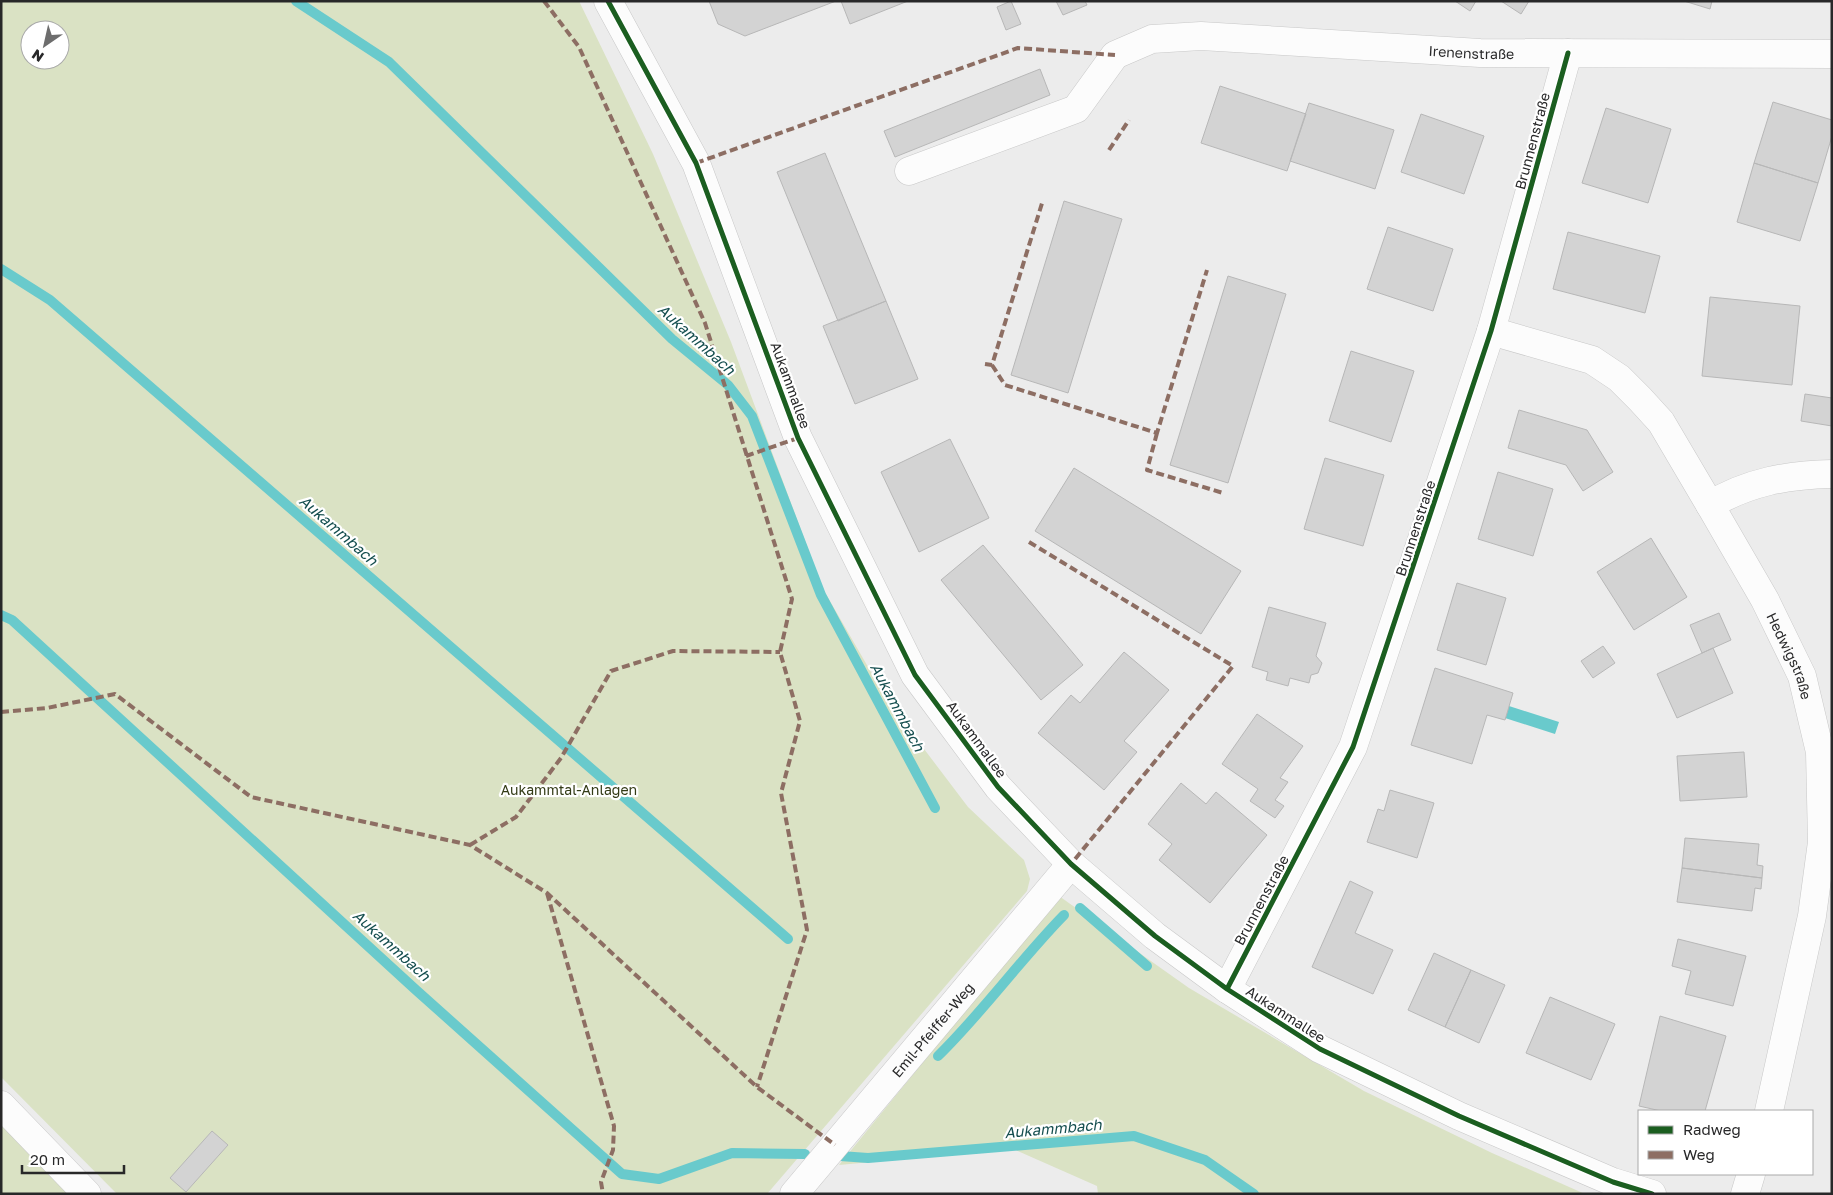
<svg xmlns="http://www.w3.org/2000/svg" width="1833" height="1195" viewBox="0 0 1833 1195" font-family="'Golos Text',sans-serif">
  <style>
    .green { fill: #dae2c4; fill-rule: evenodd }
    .water { fill: #69cacc }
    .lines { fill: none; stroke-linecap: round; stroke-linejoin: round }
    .stream { stroke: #69cacc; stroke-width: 10 }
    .building { fill: #d3d3d3; stroke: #b7b7b7 }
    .minor-casing { stroke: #c8c8c8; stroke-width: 29 }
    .minor { stroke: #fcfcfc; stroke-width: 28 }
    .quiet { stroke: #8d6e63; stroke-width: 4; stroke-dasharray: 8 4; stroke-linecap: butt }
    .cycleway-casing { stroke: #fff; stroke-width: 8 }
    .cycleway { stroke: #1b5e20; stroke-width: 5 }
    .labels { text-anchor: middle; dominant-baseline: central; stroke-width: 4.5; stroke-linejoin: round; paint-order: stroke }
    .street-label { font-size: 14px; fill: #282829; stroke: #fff }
    .park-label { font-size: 14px; fill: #333b16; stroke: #fff }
    .water-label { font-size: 15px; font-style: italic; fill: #154e4f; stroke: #fff }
  </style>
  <rect width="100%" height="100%" fill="#ececec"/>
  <!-- green -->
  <path class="green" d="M1,1H579L653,154L731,342L823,589L875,679L918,741L968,807L1024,860L1030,879L1027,891L767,1194H117L1,1077ZM30,30H60V60H30Z
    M1059,896L1189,988L1364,1091L1492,1153L1585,1194H1098L1097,1186L1013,1149L839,1165Z
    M1,1124L70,1194H1Z"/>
  <!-- water -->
  <path class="water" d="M1509,706L1559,722L1555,734L1505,718Z"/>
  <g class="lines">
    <!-- stream -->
    <path class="stream" d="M296,1L389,62L672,339L728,385L752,416L821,595L935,808
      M1,269L50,300L788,939
      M1,615L12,620L416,990L622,1174L659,1179L732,1153L805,1154
      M1080,908L1147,966
      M938,1056C983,1012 1020,960 1064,915
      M840,1156L868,1158L1134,1136L1205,1160L1254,1194"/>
  </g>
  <!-- building -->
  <path class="building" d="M709,1H836L745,36L718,24Z
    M841,1H908L850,24Z
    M1011,1L1021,24L1006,30L997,7Z
    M1056,1H1085L1087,5L1063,15Z
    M1455,1H1476L1470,11Z
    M1501,1H1529L1521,14Z
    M1684,1H1712L1710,9Z
    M1040,69L1050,95L895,157L884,131Z
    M1220,86L1306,114L1287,171L1201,143Z
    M1773,102L1832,120V136L1818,183L1754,163Z
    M1309,103L1394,130L1375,189L1290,161Z
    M1606,108L1671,129L1648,203L1582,183Z
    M1421,114L1484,136L1464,194L1401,172Z
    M825,153L886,301L838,321L777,172Z
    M1754,163L1818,183L1800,241L1737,222Z
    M1064,201L1122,219L1068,393L1011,375Z
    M1388,227L1453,249L1433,311L1367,289Z
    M1568,232L1660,256L1645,313L1553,289Z
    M1228,276L1286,294L1228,483L1170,465Z
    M1710,297L1800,306L1792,385L1702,376Z
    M886,301L918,379L855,404L823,326Z
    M1351,351L1414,371L1391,442L1329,421Z
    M1805,394L1832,398V426L1801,421Z
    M1519,410L1587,430L1613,472L1583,491L1566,465L1508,448Z
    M950,439L989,518L919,552L881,472Z
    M1325,458L1384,475L1363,546L1304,529Z
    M1074,468L1241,571L1201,634L1035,531Z
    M1498,472L1553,489L1533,556L1478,539Z
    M1651,538L1687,597L1634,630L1597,572Z
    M983,545L1083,665L1041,700L941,580Z
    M1457,583L1506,598L1486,665L1437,650Z
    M1269,607L1326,623L1316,656L1322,663L1318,673L1311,675L1309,683L1290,678L1288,686L1266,680L1268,672L1252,667Z
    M1719,613L1731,640L1702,653L1690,625Z
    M1603,646L1615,663L1593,678L1581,661Z
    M1713,648L1733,693L1677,718L1657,674Z
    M1124,652L1169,690L1124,741L1137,752L1104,790L1038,733L1071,695L1080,703Z
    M1435,668L1513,693L1505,720L1487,715L1472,764L1411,745Z
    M1257,714L1303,746L1280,778L1288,782L1275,800L1284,806L1275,818L1250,801L1258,789L1222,764Z
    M1744,752L1747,797L1680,801L1677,756Z
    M1181,783L1206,804L1216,792L1267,835L1210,903L1159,860L1172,844L1148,824Z
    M1390,790L1434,803L1417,858L1367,842L1378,809L1384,811Z
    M1685,838L1759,844L1757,865L1763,866L1762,878L1682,868Z
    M1682,868L1762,878L1761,889L1755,888L1752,911L1677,902Z
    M1350,881L1373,892L1355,933L1393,950L1373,994L1312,967Z
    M1678,939L1746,956L1733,1006L1685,994L1691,971L1672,966Z
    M1434,953L1471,970L1445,1027L1408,1010Z
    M1471,970L1505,985L1479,1043L1445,1027Z
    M1550,997L1615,1024L1591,1080L1526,1053Z
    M1660,1016L1726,1036L1705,1111H1661L1639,1106Z
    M212,1131L228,1145L186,1192L170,1178Z"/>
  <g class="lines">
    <defs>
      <g id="minor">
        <path d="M608,1L696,163L798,438L915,675L998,787L1071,864L1155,936L1227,989L1320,1049L1459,1116L1613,1182L1652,1194"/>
        <path id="s1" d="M909,171L1076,109L1115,55L1152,39L1201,36L1480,53L1832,54"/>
        <path id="s2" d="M1491,331L1592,360L1619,378L1640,399L1661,422L1710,505L1765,600L1802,676L1820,752L1822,842L1812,916L1769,1111"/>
        <path d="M1710,505C1748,482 1787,475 1832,474"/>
        <path d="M1227,989L1353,747L1491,331L1568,53"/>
        <path d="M1,1105L87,1194"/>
        <path id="s3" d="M794,1194L1071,864"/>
        <path d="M1745,1194L1751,1174"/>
      </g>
    </defs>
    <!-- minor casing -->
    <use href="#minor" class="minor-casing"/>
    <!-- minor -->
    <use href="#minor" class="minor"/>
    <!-- quiet -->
    <path class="quiet" d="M544,1L579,47L705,323L792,599L780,652L800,721L781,793L807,930L757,1087
      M1109,150L1129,120
      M696,163L1018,48L1115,55
      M985,364L992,365L1043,200
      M992,365L1005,385L1157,433L1207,270
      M1157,433L1147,470L1223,493
      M746,456L798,438
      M1029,542L1233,666L1071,864
      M1,712L47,708L115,694L251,797L470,845L547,893L757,1087L835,1145
      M470,845L516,817L561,758L611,671L673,651L780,652
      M547,893L614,1126L613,1150L601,1182L603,1194"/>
    <defs>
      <path id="cycleway" d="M608,1L696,163L798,438L915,675L998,787L1071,864L1155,936L1227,989L1320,1049L1459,1116L1613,1182L1652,1194
        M1227,989L1353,747L1491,331L1568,53"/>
    </defs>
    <!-- cycleway casing -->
    <use href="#cycleway" class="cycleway-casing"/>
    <!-- cycleway -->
    <use href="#cycleway" class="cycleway"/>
  </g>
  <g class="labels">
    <!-- street labels -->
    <g class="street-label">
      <text stroke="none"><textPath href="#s1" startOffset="605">Irenenstraße</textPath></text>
      <text transform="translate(1532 141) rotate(-75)">Brunnenstraße</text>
      <text transform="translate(791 385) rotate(70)">Aukammallee</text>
      <text transform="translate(1415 528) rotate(-72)">Brunnenstraße</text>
      <text stroke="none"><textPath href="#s2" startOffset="466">Hedwigstraße</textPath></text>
      <text transform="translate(977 739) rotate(54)">Aukammallee</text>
      <text transform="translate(1261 900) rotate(-62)">Brunnenstraße</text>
      <text transform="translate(1286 1014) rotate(33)">Aukammallee</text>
      <text stroke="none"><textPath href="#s3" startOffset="215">Emil-Pfeiffer-Weg</textPath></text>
    </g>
    <!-- park labels -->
    <g class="park-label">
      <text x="569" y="789">Aukammtal-Anlagen</text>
    </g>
    <!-- water labels -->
    <g class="water-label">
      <text transform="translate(697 339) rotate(42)">Aukammbach</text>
      <text transform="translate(339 530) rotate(41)">Aukammbach</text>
      <text transform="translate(898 707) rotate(62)">Aukammbach</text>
      <text transform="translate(392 945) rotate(42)">Aukammbach</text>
      <text transform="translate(1053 1128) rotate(-5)">Aukammbach</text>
    </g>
  </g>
  <!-- border -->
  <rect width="1833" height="1195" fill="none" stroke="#282829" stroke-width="5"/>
  <!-- legend -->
  <rect x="1638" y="1110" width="175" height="65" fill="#ffffff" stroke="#a9a9a9"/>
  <rect x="1648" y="1126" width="25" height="8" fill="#1b5e20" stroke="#a9a9a9"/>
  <text x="1683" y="1135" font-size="15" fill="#282829">Radweg</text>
  <rect x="1648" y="1151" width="25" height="8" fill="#8d6e63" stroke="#a9a9a9"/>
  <text x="1683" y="1160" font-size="15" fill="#282829">Weg</text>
  <!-- north arrow -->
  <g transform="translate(45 45) rotate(214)"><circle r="24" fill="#ffffff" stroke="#a9a9a9"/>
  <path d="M0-4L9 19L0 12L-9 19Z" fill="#6d6d6d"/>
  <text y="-8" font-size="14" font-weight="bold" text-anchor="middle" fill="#282829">N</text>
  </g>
  <!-- scale -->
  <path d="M22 1165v8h102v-8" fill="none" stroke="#282829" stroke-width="2.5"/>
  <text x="30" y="1165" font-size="15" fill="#282829" stroke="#ffffff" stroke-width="4" paint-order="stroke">20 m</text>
</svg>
